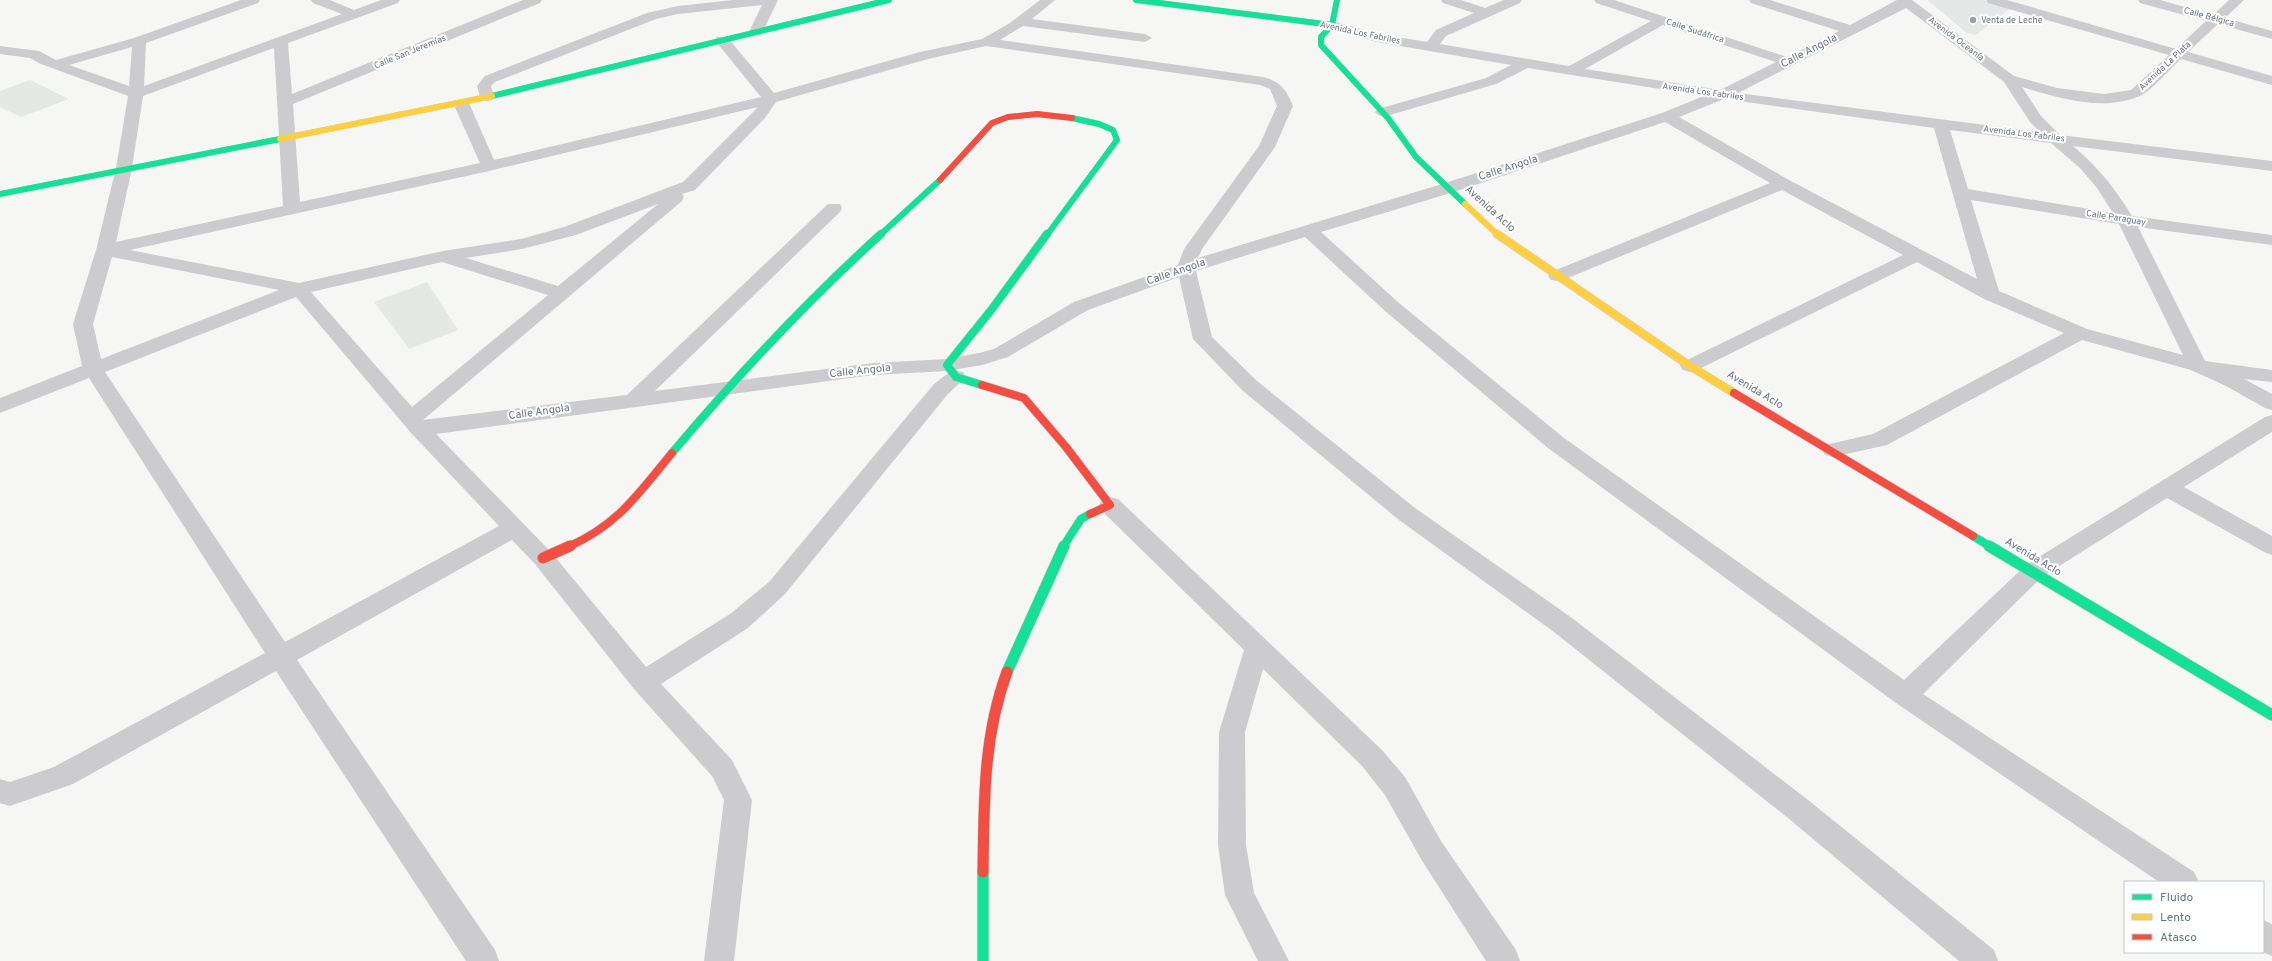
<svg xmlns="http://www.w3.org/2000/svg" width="2272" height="961" viewBox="0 0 2272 961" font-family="Overpass,sans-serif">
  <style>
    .built { fill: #e6e7e7 }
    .green { fill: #e5e8e3 }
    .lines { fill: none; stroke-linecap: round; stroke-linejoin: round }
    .fast-far2-casing { stroke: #d2d2d3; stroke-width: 6 }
    .fast-far1-casing { stroke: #d2d2d3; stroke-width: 9 }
    .fast-casing { stroke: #d2d2d3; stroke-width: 12 }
    .slow-far1-casing { stroke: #d2d2d3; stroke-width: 6 }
    .slow-casing { stroke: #d2d2d3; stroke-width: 9 }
    .jam-far2-casing { stroke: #d2d2d3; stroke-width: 6 }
    .jam-far1-casing { stroke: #d2d2d3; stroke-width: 9 }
    .jam-casing { stroke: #d2d2d3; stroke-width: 12 }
    .street { fill: #ccccce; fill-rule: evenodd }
    .fast-far2 { stroke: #16e098; stroke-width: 6 }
    .fast-far1 { stroke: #16e098; stroke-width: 8 }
    .fast { stroke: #16e098; stroke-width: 11 }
    .slow-far1 { stroke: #ffcf43; stroke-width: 6 }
    .slow { stroke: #ffcf43; stroke-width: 8 }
    .jam-far2 { stroke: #f24e42; stroke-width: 6 }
    .jam-far1 { stroke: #f24e42; stroke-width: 8 }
    .jam { stroke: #f24e42; stroke-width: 11 }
    .poi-dot { fill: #99a0ab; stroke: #fff; stroke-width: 1.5 }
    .labels { text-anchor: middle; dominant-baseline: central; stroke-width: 4; stroke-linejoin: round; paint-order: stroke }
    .far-street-label { font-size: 9px; fill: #677283; stroke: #fff }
    .far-poi-label { font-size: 9px; fill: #677283; stroke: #fff; text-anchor: start }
    .street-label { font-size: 11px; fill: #677283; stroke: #fff }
  </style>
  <rect width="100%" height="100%" fill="#f6f6f5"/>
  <!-- built -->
  <path class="built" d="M1927,0H1984L2011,8L1976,35L1967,33Z"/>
  <!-- green -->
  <path class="green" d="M30,80L69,99L21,117L0,107V91Z
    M427,282L458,330L409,349L374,302Z"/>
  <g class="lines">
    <defs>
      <path id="fast-far2" d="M1136,0L1332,25
        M1337,0L1332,25L1321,37V45L1388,118L1416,157L1465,204
        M492,96L889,0
        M0,194L280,139
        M880,235L940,180
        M1047,235L1117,140L1113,130L1099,124L1072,118"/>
      <path id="fast-far1" d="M982,385L956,377L947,365L992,309L1047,234
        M672,453C737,376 806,302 881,234
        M1973,536L1991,547
        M1063,547L1081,519L1090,514"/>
      <path id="fast" d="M1989,546L2272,715
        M1007,672L1064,546
        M983,872V961"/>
      <path id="slow-far1" d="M280,139L492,96
        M1465,204L1498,235"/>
      <path id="slow" d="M1497,234L1690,366L1734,393"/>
      <path id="jam-far2" d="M940,180L992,123L1008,117L1037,114L1072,118"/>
      <path id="jam-far1" d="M982,385L1024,398L1066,447L1110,505L1090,514
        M1734,393L1973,536
        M568,547C619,524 638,494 672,453"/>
      <path id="jam" d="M543,558L570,546
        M983,872C984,803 983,737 1007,672"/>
    </defs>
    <!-- fast-far2 casing -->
    <use href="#fast-far2" class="fast-far2-casing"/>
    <!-- fast-far1 casing -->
    <use href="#fast-far1" class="fast-far1-casing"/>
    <!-- fast casing -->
    <use href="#fast" class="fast-casing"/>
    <!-- slow-far1 casing -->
    <use href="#slow-far1" class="slow-far1-casing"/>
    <!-- slow casing -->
    <use href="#slow" class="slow-casing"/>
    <!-- jam-far2 casing -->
    <use href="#jam-far2" class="jam-far2-casing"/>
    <!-- jam-far1 casing -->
    <use href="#jam-far1" class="jam-far1-casing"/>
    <!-- jam casing -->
    <use href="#jam" class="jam-casing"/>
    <!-- street -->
    <path class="street" d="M241,0H260L258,3L146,43L144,86L342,14L313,3L311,0H330L354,10L381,0H400L398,3L288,43L292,94L523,0H542L540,3L293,104L300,202L480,163L453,103L456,100H466L469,103L494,160L761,97L717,43L715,40L717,37H727L774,93L920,52L982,39L1010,23L1040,0H1055L1032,19L1145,34L1152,38L1145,42L1023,26L1000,40L1263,77C1280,81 1287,90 1293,106L1275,147L1202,249L1198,258L1442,184L1662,113L1704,96L1528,68L1496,84L1383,117L1378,115L1375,112L1378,109L1486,78L1511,65L1377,42L1327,28L1325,25L1332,21L1379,34L1427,42L1436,30L1474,13L1443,3L1441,0H1461L1485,8L1504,0H1522L1520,3L1446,36L1440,44L1569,66L1651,21L1596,3L1594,0H1614L1787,57L1839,31L1751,3L1749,0H1770L1850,25L1897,0H1912L2014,76L2057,88L2104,94L2131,90L2169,55L1988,3L1986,0H2007L2176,49L2206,21L2140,3L2138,0H2160L2213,15L2229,0H2244L2225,18L2272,31V39L2218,24L2188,52L2272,76V85L2181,59C2172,67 2150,92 2140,96C2103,112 2058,98 2022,87L2041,116L2060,135L2272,161V171L2073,146C2099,168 2114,187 2132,216L2272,235V245L2138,227L2205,361L2272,370V382L2244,379L2272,394V410L2265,408L2226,386L2191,370L2082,340L1887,445L1833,457L1825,455L1822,450L1825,445L1873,434L2064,333L1984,299L1917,262L1697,370L1690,372L1683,370L1680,366L1683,362L1903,255L1782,190L1563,280L1557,281L1551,280L1548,276L1551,272L1770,183L1665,122L1454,192L1321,232L1399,303L1564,438L1904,680L2026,565L2265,417L2272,415V432L2184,487L2272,536V555L2264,552L2167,498L2042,577L1923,694L2194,872L2199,882H2159L1896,703L1548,448L1385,311L1305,237L1196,271L1212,337L1257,381L1415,508L1572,618L1808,800L1994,950L1998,961H1959L1788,818L1554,632L1399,520L1243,391L1193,339L1179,277L1088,310L1008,357L982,365L947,371L873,375L436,434L551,552L646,667L730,614L769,582L934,384C944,377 950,369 963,372L966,377L948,394L785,594L748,628L661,684L732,760L752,800L734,961H704L724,800L712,776L634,689L535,564L512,540L297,660L495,950L499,961H466L276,671L73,784L10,806L0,803V779L10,782L54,767L265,653L89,378L0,413V398L82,366L73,324L96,250L116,168L128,96L41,64L30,58L0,54V46L39,51L56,60L134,38ZM1906,8L2004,82L2030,122L2040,132L1738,93ZM1663,25L1776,62L1720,90L1585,69ZM986,46L1260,85L1270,89L1277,106L1259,146L1184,249L1178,265L1074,302L994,349L979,353L947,359L873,363L655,391L840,212L842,208L840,204H828L627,395L423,420L682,201L684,197L682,194L695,190L765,118L776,102L928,59ZM132,47L129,86L69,65ZM274,48L283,206L116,242L132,168L143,96ZM1724,99L1934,128L1977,279L1789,180L1679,117ZM758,107L683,182L564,227L521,239L443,251L299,283L130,250L489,171ZM1950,130L2051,143L2081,169L2097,188L2113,213L1968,189ZM1971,200L2119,224L2183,355L2087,329L1999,291ZM658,204L558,286L466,258L522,249L576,235ZM112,257L279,290L101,359L93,324ZM442,262L548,295L412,407L311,292ZM296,297L412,434L499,526L285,642L105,372Z
      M733,0H778L761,35H751L749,32L762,5L678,14L656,19L495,82L491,86L494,97L492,100L487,101L480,97L477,86L485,76L647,13L678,6Z
      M1110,497L1118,499L1382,750L1405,777L1441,841L1516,950L1520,961H1486L1421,859L1385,795L1362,766L1263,669L1245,732L1246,845L1254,893L1289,961H1258L1225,895L1218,845L1219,732L1244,650L1102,511L1099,505L1102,499Z
      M2263,920L2272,924V956L2263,952Z"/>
    <!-- fast-far2 -->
    <use href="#fast-far2" class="fast-far2"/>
    <!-- fast-far1 -->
    <use href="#fast-far1" class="fast-far1"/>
    <!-- fast -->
    <use href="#fast" class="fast"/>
    <!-- slow-far1 -->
    <use href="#slow-far1" class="slow-far1"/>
    <!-- slow -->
    <use href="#slow" class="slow"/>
    <!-- jam-far2 -->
    <use href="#jam-far2" class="jam-far2"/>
    <!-- jam-far1 -->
    <use href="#jam-far1" class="jam-far1"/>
    <!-- jam -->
    <use href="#jam" class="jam"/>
  </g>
  <!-- markers -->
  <circle class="poi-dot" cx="1973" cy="20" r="4"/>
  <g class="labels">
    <!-- far-street labels -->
    <g class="far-street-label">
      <text transform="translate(2209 17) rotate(15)">Calle Bélgica</text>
      <text transform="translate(1695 31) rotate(18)">Calle Sudáfrica</text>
      <text transform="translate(1360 33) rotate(12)">Avenida Los Fabriles</text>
      <text transform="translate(1956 39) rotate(37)">Avenida Oceanía</text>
      <text transform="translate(410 52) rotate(-22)">Calle San Jeremías</text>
      <text transform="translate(2165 66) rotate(-43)">Avenida La Plata</text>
      <text transform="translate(1703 92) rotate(8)">Avenida Los Fabriles</text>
      <text transform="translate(2024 134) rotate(7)">Avenida Los Fabriles</text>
      <text transform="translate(2116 218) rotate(9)">Calle Paraguay</text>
    </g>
    <!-- far-poi labels -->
    <g class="far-poi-label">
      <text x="1981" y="20">Venta de Leche</text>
    </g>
    <!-- street labels -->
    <g class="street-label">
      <text transform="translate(1809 51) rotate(-27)">Calle Angola</text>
      <text transform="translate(1508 168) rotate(-18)">Calle Angola</text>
      <text transform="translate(1490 209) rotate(42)">Avenida Aclo</text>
      <text transform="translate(1176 272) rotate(-19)">Calle Angola</text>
      <text transform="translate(860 371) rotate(-6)">Calle Angola</text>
      <text transform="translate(1755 390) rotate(31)">Avenida Aclo</text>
      <text transform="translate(539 412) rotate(-8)">Calle Angola</text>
      <text transform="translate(2033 557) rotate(31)">Avenida Aclo</text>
    </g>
  </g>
  <!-- legend -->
  <rect x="2124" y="881" width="140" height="72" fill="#ffffff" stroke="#c2c7cd"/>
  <rect x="2132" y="894" width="20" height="6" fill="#16e098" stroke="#c2c7cd"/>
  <text x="2160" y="901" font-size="12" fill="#677283">Fluido</text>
  <rect x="2132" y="914" width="20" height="6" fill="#ffcf43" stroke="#c2c7cd"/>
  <text x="2160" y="921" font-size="12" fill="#677283">Lento</text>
  <rect x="2132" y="934" width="20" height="6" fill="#f24e42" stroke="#c2c7cd"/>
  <text x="2160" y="941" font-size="12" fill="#677283">Atasco</text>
</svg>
